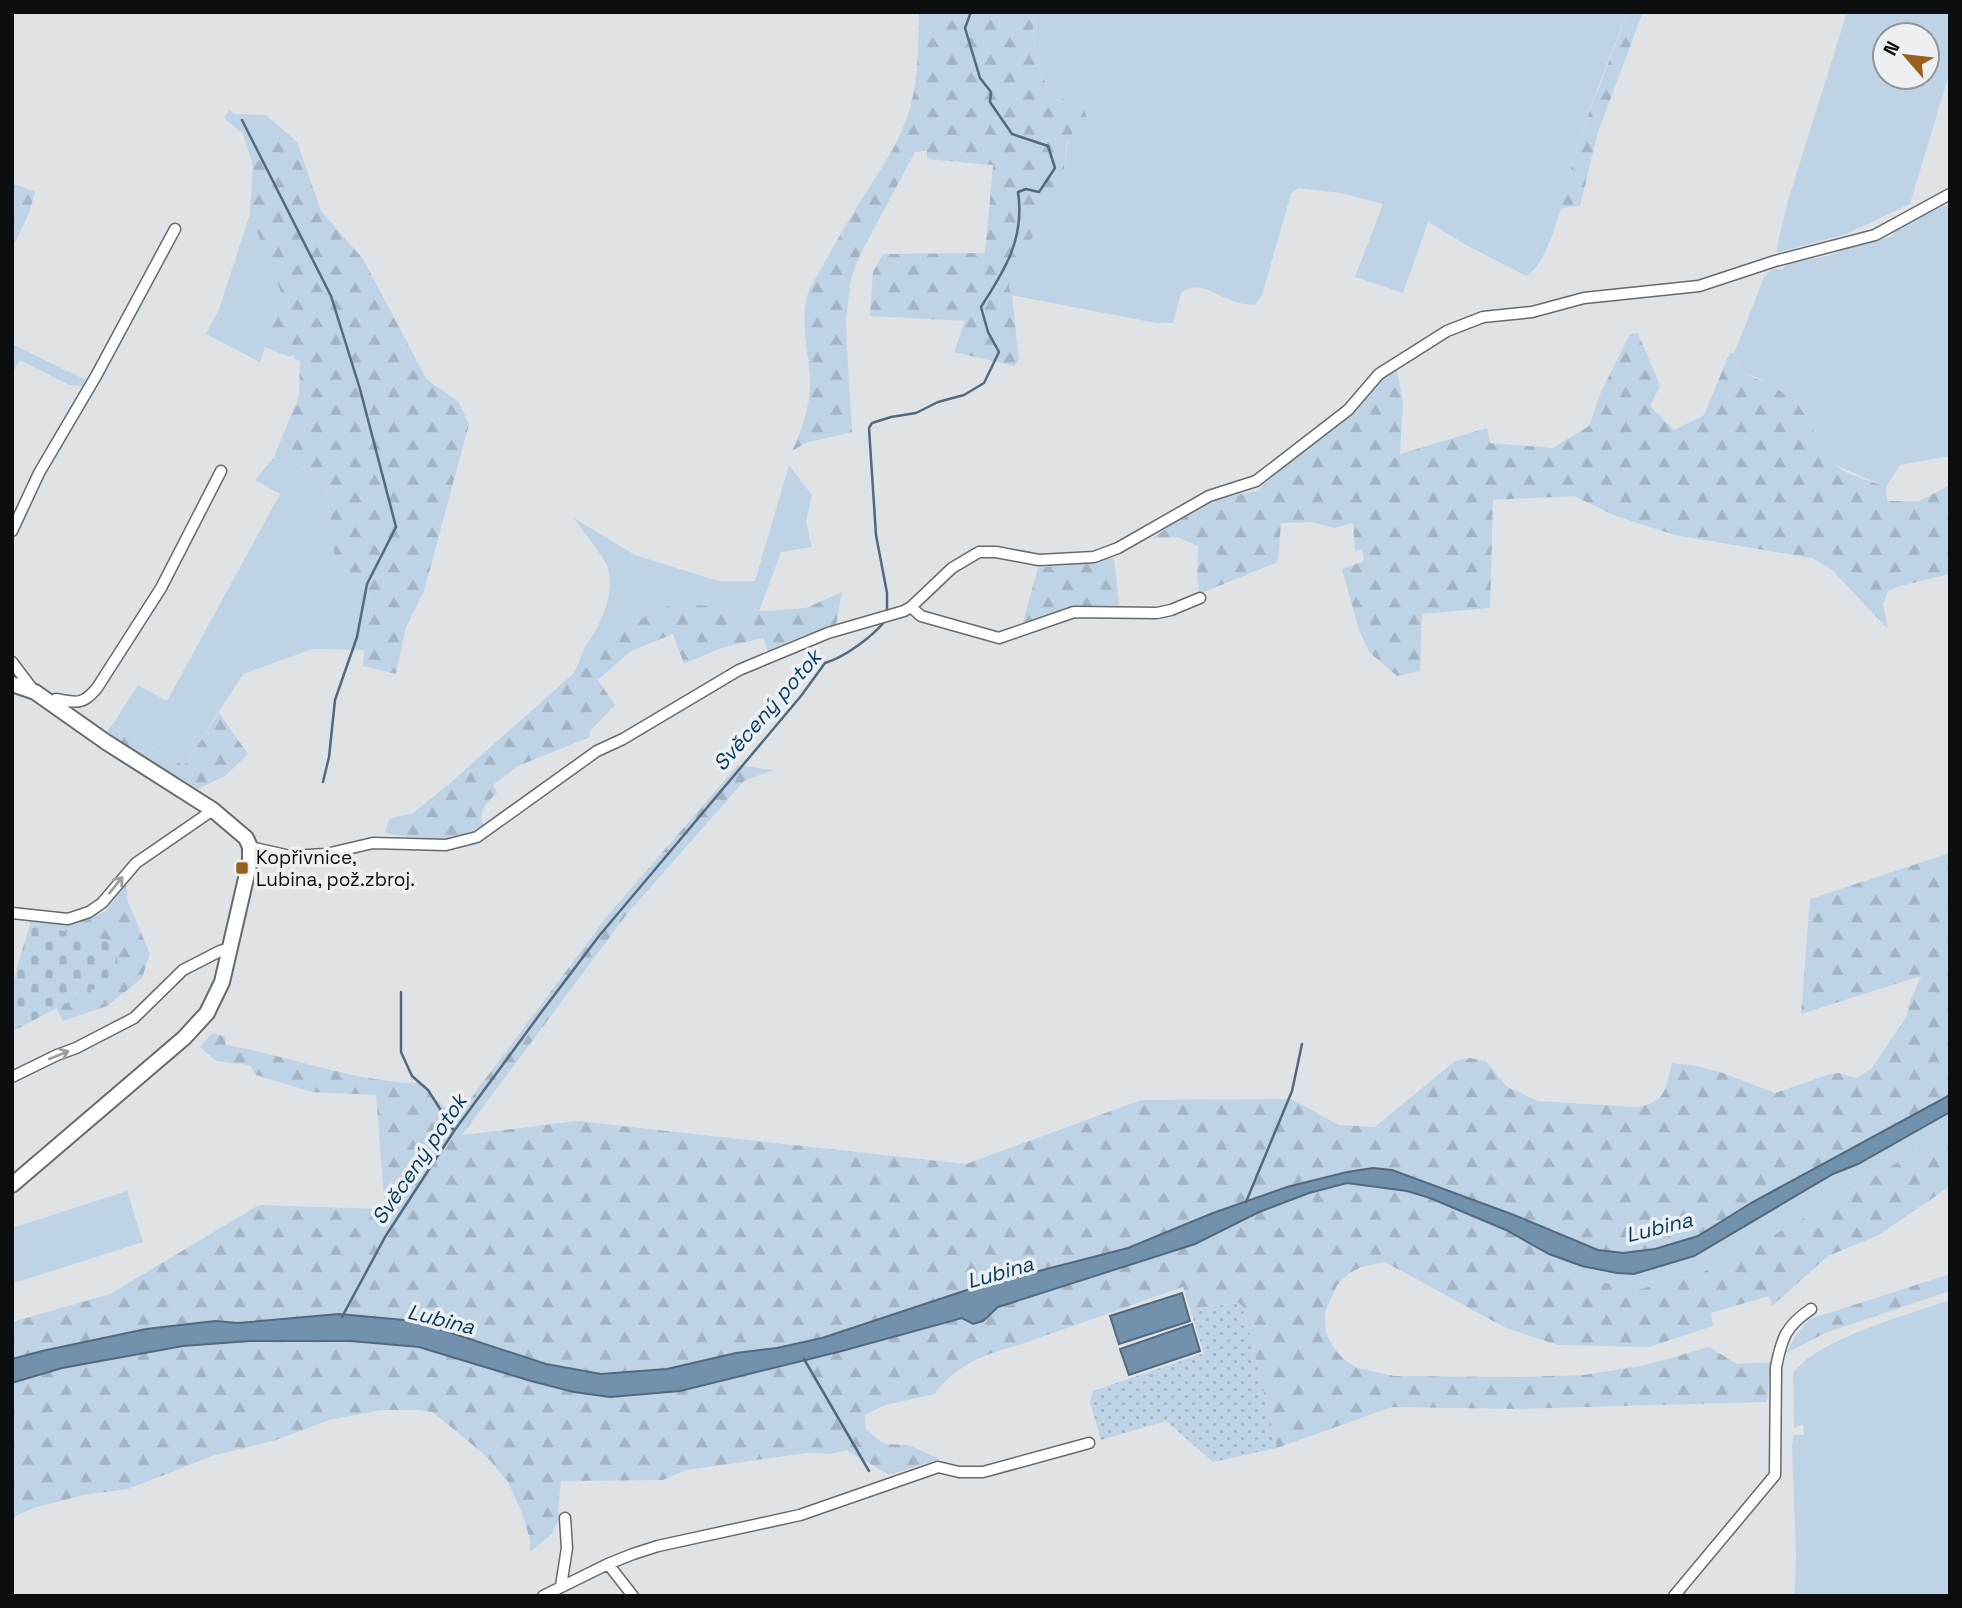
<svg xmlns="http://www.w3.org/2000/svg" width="1962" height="1608" viewBox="0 0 1962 1608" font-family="'Space Grotesk',sans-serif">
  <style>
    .grass { fill: #bfd3e6; fill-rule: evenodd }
    .forest { fill: url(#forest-firs) }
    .cemetery { fill: url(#cemetery-stones) }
    .park { fill: url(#park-dots) }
    .water { fill: #7191ac; stroke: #53697d; stroke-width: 2 }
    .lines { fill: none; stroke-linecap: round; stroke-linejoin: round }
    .stream { stroke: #53697d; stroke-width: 2.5 }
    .street-casing { stroke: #676a6b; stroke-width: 13 }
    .secondary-casing { stroke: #676a6b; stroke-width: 18 }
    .street { stroke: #fff; stroke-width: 10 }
    .secondary { stroke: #fff; stroke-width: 14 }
    .oneway { stroke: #9e9e9f }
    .poi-dot { fill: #98611b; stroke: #edf0f2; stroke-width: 2.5 }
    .labels { text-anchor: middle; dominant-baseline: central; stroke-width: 7; stroke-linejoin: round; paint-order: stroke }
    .poi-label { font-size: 19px; fill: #0c0d0e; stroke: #edf0f2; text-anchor: start }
    .water-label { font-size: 21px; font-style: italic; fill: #00395e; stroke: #edf0f2 }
  </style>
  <defs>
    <pattern id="forest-firs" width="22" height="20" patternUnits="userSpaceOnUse" patternTransform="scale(1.75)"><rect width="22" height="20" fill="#bfd3e6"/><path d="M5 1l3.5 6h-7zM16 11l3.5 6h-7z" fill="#a3b4c4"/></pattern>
    <pattern id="cemetery-stones" width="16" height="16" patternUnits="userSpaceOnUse" patternTransform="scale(1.75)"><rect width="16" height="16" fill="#bfd3e6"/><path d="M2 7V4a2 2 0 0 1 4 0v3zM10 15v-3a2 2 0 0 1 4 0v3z" fill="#a3b4c4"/></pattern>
    <pattern id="park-dots" width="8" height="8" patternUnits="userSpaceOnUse" patternTransform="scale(1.75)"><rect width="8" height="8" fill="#bfd3e6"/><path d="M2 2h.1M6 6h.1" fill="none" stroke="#a3b4c4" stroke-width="1.8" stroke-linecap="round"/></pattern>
  </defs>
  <rect width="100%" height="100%" fill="#e0e3e5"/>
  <!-- grass -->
  <path class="grass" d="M1032,12H1628C1612,50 1597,89 1583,128C1572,159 1554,263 1526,276L1468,246L1428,222L1403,293L1355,277L1383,204L1341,193L1298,188L1291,194L1262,295L1255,305C1246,304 1237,304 1228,299C1213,293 1197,280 1181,293L1173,323H1156L1011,295L1009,287L1011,273L1056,196L1063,176L1068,139L1073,132L1082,126L1084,108C1077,104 1069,102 1063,99C1032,81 1035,42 1032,12Z
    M1847,12H1950V71L1910,204L1846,234L1777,253C1776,246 1785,215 1787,204ZM1885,35H1927V77H1885Z
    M229,110L234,114L266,115L297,142L279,140L253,166L243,134L224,118Z
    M1950,203V456L1900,465L1886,487L1833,464L1825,455L1804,413L1760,379L1741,372L1734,359V354L1764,277L1772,269H1783L1787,264L1827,256L1878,237L1884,239L1891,237L1897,228Z
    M250,214L282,295L260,362L206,334L219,309Z
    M12,344L86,380L82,386L69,385L20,360L12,374Z
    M274,457L301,466L327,491L335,560L370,595L365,650L313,649L243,674L184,766L113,724L138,685L167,701L280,494L255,480Z
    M789,465L812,495L806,522L812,547L781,552L759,611L674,603L586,645C601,625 615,595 608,568C604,557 582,530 574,518L635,555L718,581H755Z
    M1950,1112V1131L1794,1224L1701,1273L1641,1289L1572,1277L1549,1254L1582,1266L1658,1268L1694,1256L1833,1174L1858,1164Z
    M127,1191L143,1242L14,1283L12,1228Z
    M1950,1300V1596H1794L1796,1558L1792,1445L1794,1435H1804L1803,1424L1794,1428V1423L1793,1374C1814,1340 1912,1313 1950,1300Z"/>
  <!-- forest -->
  <path class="forest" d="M919,12H1032C1035,42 1032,82 1063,99C1070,102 1077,104 1084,108L1086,116L1082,126L1073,132L1067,142L1063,176L1056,196L1011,274L1009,287L1012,295L1019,360L1014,366L954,352L965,321L870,316L873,272L883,254L985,253L993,165L927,159V151L915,152L860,255L851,278L846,319L847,349L852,432L805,443L792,451C803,427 811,404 810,377C808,348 799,319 809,290C827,259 844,227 863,197C881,169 901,141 910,108C919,77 918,44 919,12Z
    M1628,12H1643L1598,132L1580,206L1560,208L1582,131Z
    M279,140L297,142L321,211L363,259L427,380L458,401L469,424L424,591L406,627L396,674L363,666L370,595L335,560L327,491L301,466L274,457L299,396L300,361L294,359L293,355L290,357L265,347L282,295L250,214L253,166Z
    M12,183L35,192L29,213L12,249Z
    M1638,333L1660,386L1650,406L1674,430L1704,415L1730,352L1734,354C1734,376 1758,377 1773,386C1785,394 1798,402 1805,415C1815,430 1819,450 1832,462C1845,475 1869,480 1886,487L1887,501H1919L1950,485V574L1900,586L1888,591L1883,604L1888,629L1831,569L1812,558L1675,535L1616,516L1574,496L1493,500L1490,608L1422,614L1420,671L1397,676L1369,652L1359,630L1342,569L1364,561L1362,549L1355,551L1353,523L1334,528L1311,522L1281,523L1278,562L1199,594L1197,576L1198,546L1177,537L1152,538L1210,500L1257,491L1374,381L1396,365L1403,403L1400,454L1487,428L1490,443L1553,448L1589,426L1600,394L1630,334Z
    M1114,558L1120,612L1072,611L1022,626L1038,568Z
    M842,592L836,625L768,652L763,638L721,648L684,664L673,634L631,651L598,680L615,705L589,732L590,737L518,766L493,785L497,793C487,802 477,812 484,825C447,845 425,840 385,833L389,819L413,813L449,784L574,673L586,645L674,603L763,611L806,608Z
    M219,713L248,754L225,776L198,789L106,734L113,724L184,766Z
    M738,765L773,770L744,781L627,914L462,1135L577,1121L966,1164L1141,1100L1291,1099L1339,1125L1375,1127L1455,1061L1470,1058L1486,1061L1507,1087L1538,1101L1637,1107C1667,1102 1665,1089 1672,1063L1697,1066L1723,1073L1775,1093L1830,1074L1839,1073L1857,1078L1871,1069L1907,1016L1909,1004L1921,976L1801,1014L1810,899L1950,853V1095L1751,1203L1698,1236L1655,1249L1623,1253L1598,1250L1514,1215L1392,1170L1347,1172L1287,1187L1213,1213L1128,1248L973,1288L822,1338L777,1348L736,1353L668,1369L601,1374L546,1364L415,1321L339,1314L238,1323L215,1321L146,1329L42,1351L12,1359V1322L110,1294L259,1205L385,1209L376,1095L312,1092L256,1075L250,1065L216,1061L200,1047L212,1033L225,1036L226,1045C290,1056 355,1082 419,1083L450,1112L454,1121L608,915Z
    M126,883L128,902L150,954L142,978L107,1006L63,1021L56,1007L101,985L118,962L115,950L107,940L30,924V919L67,923L105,912Z
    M1950,1131V1186L1879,1235L1828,1256L1772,1306L1769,1296L1711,1313L1713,1326L1649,1347L1558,1345L1506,1328L1385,1262L1361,1267L1348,1274L1337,1285L1325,1312L1326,1333L1335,1350L1345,1360L1357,1368L1394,1376L1516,1377L1584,1375L1646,1365L1709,1347L1737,1364L1771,1362L1767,1402L1519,1409L1392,1407L1277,1448L1243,1307L1238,1303L1190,1309L1183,1287L1016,1346C986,1353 953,1367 935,1394L885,1405L865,1415L866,1430L885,1444L908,1445L940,1459L889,1475L846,1450L830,1454L806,1453L686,1470L663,1480L561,1481L558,1511L560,1516L552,1534L530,1552V1539L520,1508L508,1482L488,1458L461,1435L432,1412L419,1410H381L329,1420L276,1440L215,1455L128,1489L83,1495L34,1508L15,1516L12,1525V1383L62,1368L183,1346L250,1341H351L419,1347L531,1381L610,1397L680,1391L838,1352L962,1318L973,1324L983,1321L998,1307L1195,1244L1259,1212L1309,1193L1347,1183L1407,1191L1430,1198L1506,1230L1549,1254L1572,1277L1641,1289L1701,1273L1794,1224Z
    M1950,1274V1291L1825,1333L1786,1353L1796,1335L1810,1319Z"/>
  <!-- cemetery -->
  <path class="cemetery" d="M30,924L107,940L115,950L118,962L113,969L114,971L101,985L15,1030C3,1000 22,954 30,924Z"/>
  <!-- park -->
  <path class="park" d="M1239,1303L1243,1307L1277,1448L1213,1462L1166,1421L1101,1440L1090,1402L1093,1391L1204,1353L1190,1309Z"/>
  <!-- water -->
  <path class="water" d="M1950,1095V1112L1858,1164L1833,1174L1694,1256L1634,1274L1617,1273L1582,1266L1549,1254L1506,1230L1430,1198L1407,1191L1347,1183L1309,1193L1259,1212L1195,1244L998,1307L983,1321L973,1324L962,1318L838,1352L680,1391L610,1397L574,1392L531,1381L419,1347L351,1341H250L183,1346L62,1368L12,1383V1359L42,1351L146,1329L215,1321L238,1323L339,1314L415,1321L546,1364L601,1374L667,1369L736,1353L777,1348L822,1338L973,1288L1128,1248L1213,1213L1287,1187L1347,1172L1373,1168L1392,1170L1514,1215L1598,1250L1623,1253L1655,1249L1698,1236L1751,1203Z
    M1182,1293L1190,1321L1119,1344L1110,1316Z
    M1192,1324L1200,1351L1129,1375L1120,1349Z"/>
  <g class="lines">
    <!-- stream -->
    <path class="stream" d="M242,120L331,296L360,389L396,527L367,584L357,637L335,700L329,757L323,782
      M887,614V593L876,535L869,428L872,423L891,417L916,413L938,402L964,395L984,383L999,352L988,332L981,307C1005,270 1025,238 1018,192L1026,189L1039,192L1055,168L1048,146L1012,134L990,102L991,92L980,78L965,28L971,12
      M401,992V1052L412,1076L428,1090L454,1131
      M1246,1202L1292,1091L1302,1044
      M342,1317L385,1237L454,1131L540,1014L599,936L801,696L825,663C845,657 872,637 885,621
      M804,1359L869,1471"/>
    <defs>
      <path id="street" d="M12,531L39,473L96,376L175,229
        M911,607L921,616L999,638L1074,612L1157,613L1171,610L1200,598
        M12,662L34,691
        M52,704L56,699C77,703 83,705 97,688L161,588L221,471
        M250,847L290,856L326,854L373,843L446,845L477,837L597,751L623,739L739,670L828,633L904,611L911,607L952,568L979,552H996L1039,560L1094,557L1118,548L1209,496L1256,481L1348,410L1379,374L1447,331L1483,317L1532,312L1584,298L1699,286L1775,261L1875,235L1950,194
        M12,913L68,919L89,912L102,903L136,863L213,810
        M12,1077L57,1055L76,1048L134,1018L183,970L220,951L230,948
        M608,1564L633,1596
        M561,1586L567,1548L565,1518
        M543,1596L608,1564L633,1554L658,1546L800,1515L938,1467L959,1472H983L1089,1443
        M1674,1596L1775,1475L1776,1367C1782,1337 1786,1326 1811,1309"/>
      <path id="secondary" d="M12,684L35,692L106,742L213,810L246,838L250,847V861L222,982L207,1013L184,1038L12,1185"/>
    </defs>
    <!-- street casing -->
    <use href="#street" class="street-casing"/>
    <!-- secondary casing -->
    <use href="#secondary" class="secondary-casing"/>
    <!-- street -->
    <use href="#street" class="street"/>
    <!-- secondary -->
    <use href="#secondary" class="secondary"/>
  </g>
  <!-- one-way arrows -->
  <defs><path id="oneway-shaft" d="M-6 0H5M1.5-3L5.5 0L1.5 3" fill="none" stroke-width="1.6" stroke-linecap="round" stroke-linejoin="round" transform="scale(1.75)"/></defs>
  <g class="oneway">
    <use href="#oneway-shaft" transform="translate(116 885) rotate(-51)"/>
    <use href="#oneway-shaft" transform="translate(59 1055) rotate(-22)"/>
  </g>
  <!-- markers -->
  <rect class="poi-dot" x="235" y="861" width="14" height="14" rx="3.5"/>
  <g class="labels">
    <!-- poi labels -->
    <g class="poi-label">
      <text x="256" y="857">Kopřivnice,<tspan x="256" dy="22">Lubina, pož.zbroj.</tspan></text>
    </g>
    <!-- water labels -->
    <g class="water-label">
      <text transform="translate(767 710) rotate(-49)">Svěcený potok</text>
      <text transform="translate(419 1159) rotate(-56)">Svěcený potok</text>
      <text transform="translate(1659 1227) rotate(-14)">Lubina</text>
      <text transform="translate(1000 1272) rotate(-16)">Lubina</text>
      <text transform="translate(441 1319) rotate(14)">Lubina</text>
    </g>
  </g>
  <!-- border -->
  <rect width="1962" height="1608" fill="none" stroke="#0c0d0e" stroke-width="28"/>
  <!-- north arrow -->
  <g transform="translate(1906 56) rotate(298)"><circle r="33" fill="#edf0f2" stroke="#939597" stroke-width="2"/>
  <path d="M0-5L12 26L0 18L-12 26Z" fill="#98611b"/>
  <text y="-10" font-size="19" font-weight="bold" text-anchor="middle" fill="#0c0d0e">N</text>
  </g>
</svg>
